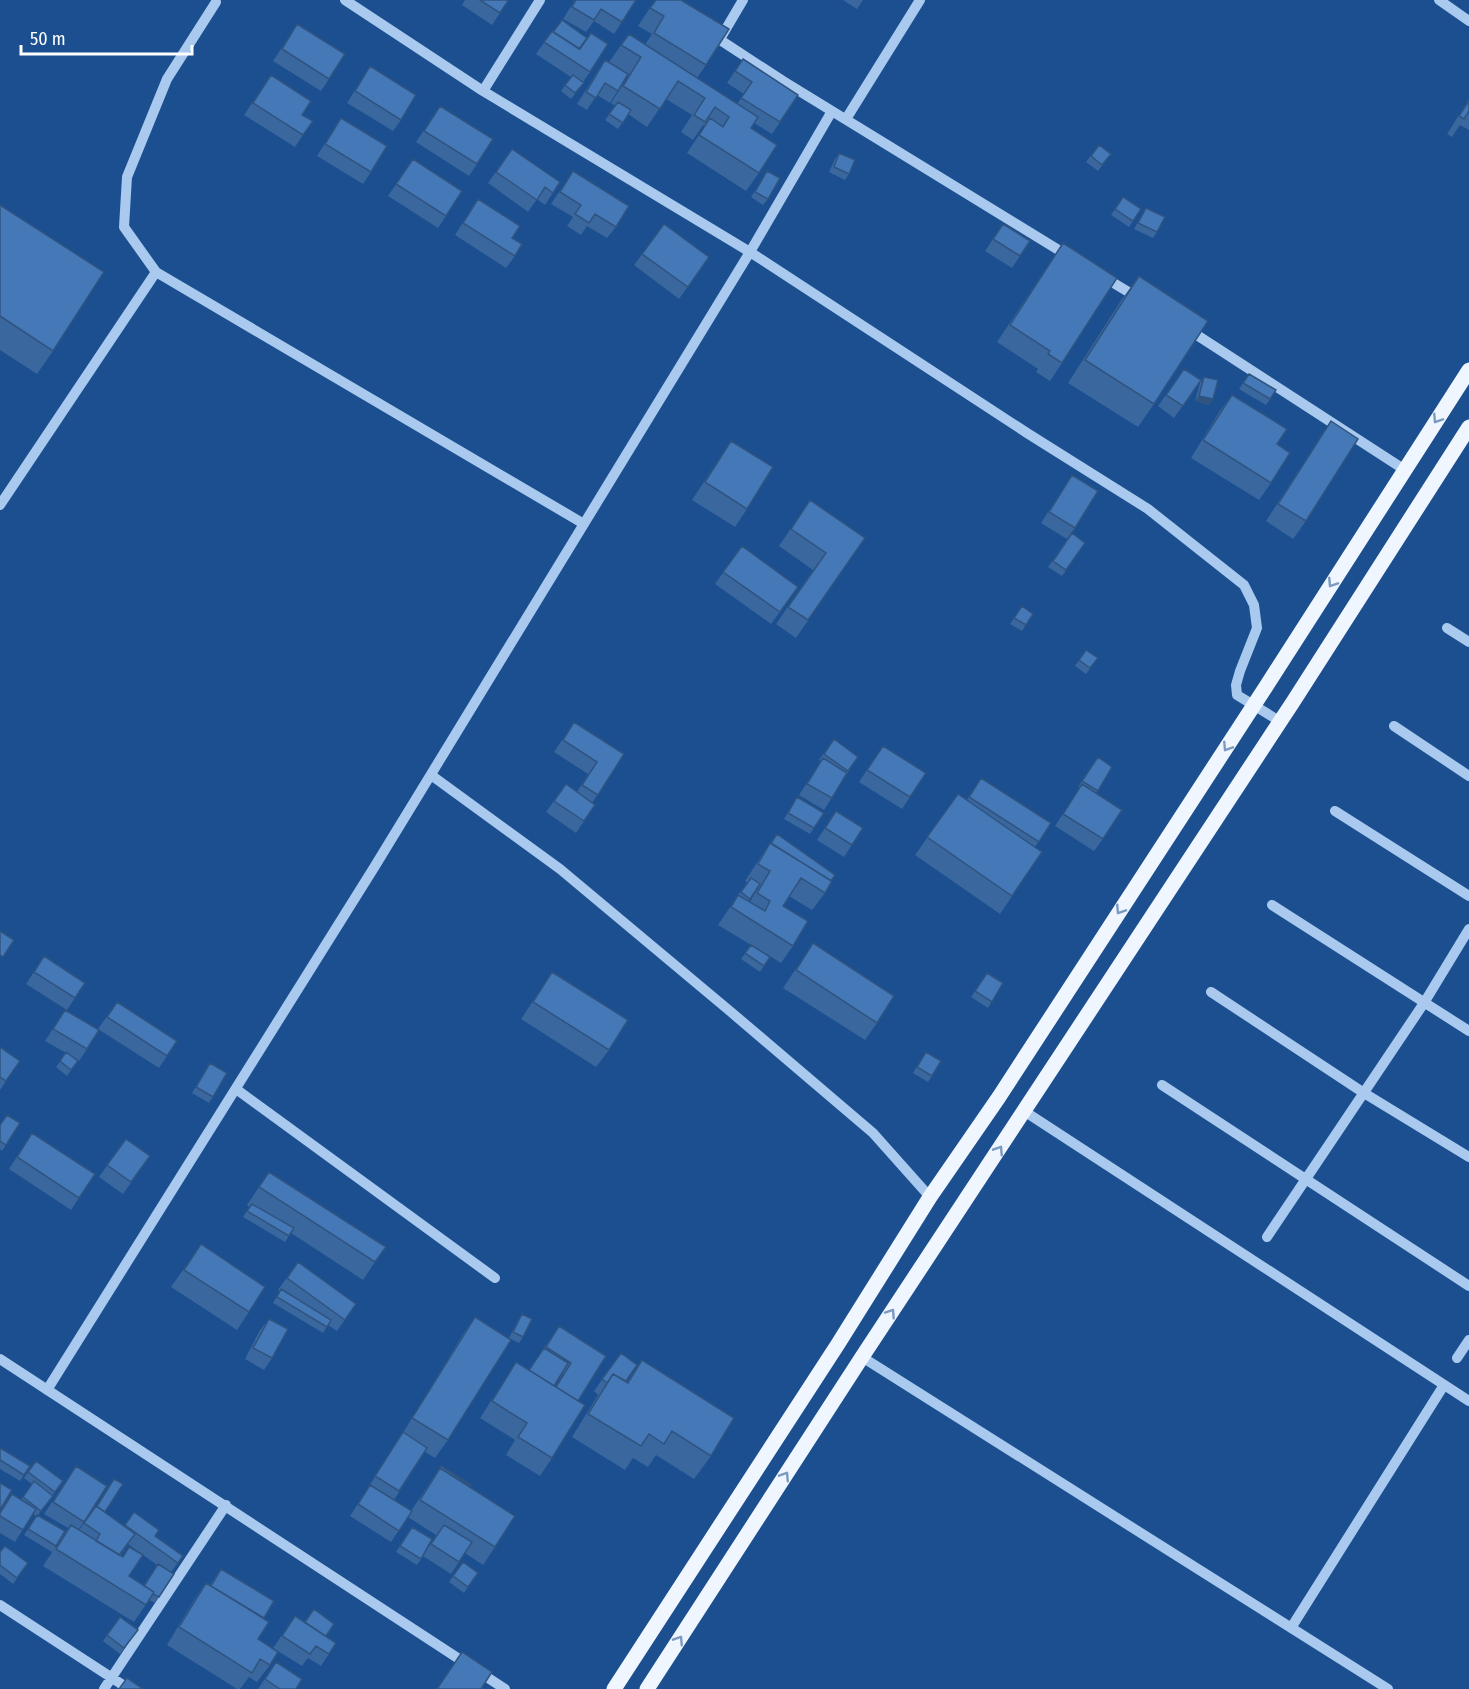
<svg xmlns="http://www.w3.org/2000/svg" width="1469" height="1689" viewBox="0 0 1469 1689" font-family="'Fira Sans Condensed',sans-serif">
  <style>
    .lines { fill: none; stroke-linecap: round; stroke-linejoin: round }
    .minor { stroke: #a9c9ee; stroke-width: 10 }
    .major { stroke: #f0f6ff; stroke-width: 15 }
    .wall { fill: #3a679d; fill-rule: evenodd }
    .shaded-wall { fill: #305480 }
    .building { fill: #4478b7; stroke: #305480; stroke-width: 1.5 }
    .oneway { stroke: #7b9ac1 }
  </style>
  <rect width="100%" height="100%" fill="#1b4f8f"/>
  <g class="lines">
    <!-- minor -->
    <path class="minor" d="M345,0L483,91L750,252L1027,433L1148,509L1244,585L1254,605L1257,628L1240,671L1236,685L1237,695L1281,722
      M1439,0L1469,21
      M216,2L167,79L127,177L124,227L156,272L584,524
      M711,34L783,81L1070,257
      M720,39L743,0
      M483,91L540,0
      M846,119L920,0
      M1102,276L1140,299
      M1186,328L1405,470
      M0,505L156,272
      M1447,628L1469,642
      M1394,726L1469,776
      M431,775L560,869L731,1012L873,1133L930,1197
      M1335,811L1469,896
      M1272,905L1469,1031
      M1211,992L1364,1093L1469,1157
      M1162,1085L1469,1286
      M236,1089L495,1278
      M1024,1111L1469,1401
      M1267,1237L1424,1003L1469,929
      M862,1357L1388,1689
      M1457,1358L1469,1340
      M0,1359L505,1689
      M47,1390L375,866L750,252L832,111
      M0,1605L129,1689
      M1291,1628L1444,1385
      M104,1689L226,1505"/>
    <!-- major -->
    <path class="major" d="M614,1689L838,1344L930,1197L999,1097L1267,685L1469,370
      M647,1689L862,1357L1293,702L1469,427"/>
  </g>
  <!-- wall -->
  <path class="wall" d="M465,0H507L500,13L492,25L462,5Z
    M575,0H636L614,34L594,21L586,32L563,19Z
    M655,0H681L706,65L697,78L737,104L744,94L727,83L743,59L780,122L772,134L754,123L751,128L759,173L746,191L687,153L705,126L703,125L693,140L681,132L692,115L666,99L647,127L628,114L618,129L605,120L615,106L611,103L629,75L628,74L610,103L597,95L587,110L577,104L597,72L605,60L609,62L629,34L645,45L652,34L638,26Z
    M843,0H863L857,9Z
    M297,24L329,79L321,91L273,61Z
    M552,31L580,49L591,33L590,72L583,82L584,83L571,99L561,91L571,77L536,54Z
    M370,66L401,120L393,131L347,103Z
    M271,75L302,115L303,135L295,147L244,115Z
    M1469,99V130L1460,125L1452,137L1447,134Z
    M440,106L477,164L469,176L416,142Z
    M341,118L371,172L363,184L317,156Z
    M1099,145L1111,154L1098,171L1086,162Z
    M512,149L560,182L545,205L537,199L528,212L488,183Z
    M839,153L849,174L845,180L829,172L835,159Z
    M413,159L446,216L438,228L388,196Z
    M573,171L616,227L607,238L587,226L581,235L567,226L573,217L551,204Z
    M767,171L768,199L763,205L751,197Z
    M1123,197L1141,209L1129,227L1111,215Z
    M478,199L512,238L515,256L506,268L455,235Z
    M0,205L53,351L37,374L0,350Z
    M1146,208L1157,232L1153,238L1134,229Z
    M664,224L709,257L679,299L634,265Z
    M1003,224L1030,241L1012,268L985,251Z
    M1063,243L1062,363L1050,381L1036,372L1038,369L997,342Z
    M1139,276L1154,404L1138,427L1068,383L1122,299Z
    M1184,369L1201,380L1174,418L1158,406Z
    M1249,374L1276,390L1266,405L1239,389Z
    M1204,377L1213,399L1209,405L1195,401L1200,383Z
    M1232,395L1277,444L1271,483L1259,500L1191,458L1219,412Z
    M1331,421L1306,521L1293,539L1266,521L1319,439Z
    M731,441L747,509L735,527L692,500Z
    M1072,475L1075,528L1067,539L1041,523Z
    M810,500L865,538L796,638L776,624L813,570L779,546Z
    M1072,533L1085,543L1062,576L1048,567Z
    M742,546L798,587L771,624L715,584Z
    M1022,606L1033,614L1022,631L1010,624Z
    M1086,650L1098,658L1086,674L1075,666Z
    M574,722L624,754L592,803L595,805L576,833L546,812L566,784L577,792L588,774L554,752Z
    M834,739L858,757L824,810L799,795L821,761L819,760Z
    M883,746L910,797L902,809L859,782Z
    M1098,757L1112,767L1096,793L1103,839L1094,851L1055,826L1080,788L1078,787Z
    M981,778L1051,823L1035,847L1042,852L1000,914L915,855L958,794L967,800Z
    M797,797L814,828L810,834L784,819Z
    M836,811L863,828L844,857L817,840Z
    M770,843L825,893L812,910L789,896L783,906L793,946L781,963L752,945L770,957L760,972L741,959L751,945L718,925L747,882L745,881ZM757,889L750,902L748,901Z
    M813,943L877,1023L865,1040L783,988Z
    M44,956L75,998L67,1010L26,984Z
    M552,972L609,1050L596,1067L521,1019Z
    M987,973L1003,983L988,1008L971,997Z
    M117,1002L177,1041L159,1068L98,1029Z
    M65,1010L87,1049L79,1061L76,1059L78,1061L67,1076L56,1067L66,1053L45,1041Z
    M0,1047L20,1061L0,1090Z
    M922,1058L932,1076L928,1082L913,1073Z
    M210,1063L213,1097L209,1103L192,1093Z
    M20,1123L2,1151L0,1149V1125Z
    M32,1133L95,1174L71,1210L9,1169Z
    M126,1139L150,1156L123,1194L99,1177Z
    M269,1172L375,1262L363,1280L291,1233L285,1242L243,1217L249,1207L247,1205Z
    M201,1244L249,1312L237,1330L171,1287Z
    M298,1262L356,1304L337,1331L328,1325L323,1333L273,1303L280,1291L278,1290Z
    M522,1314L523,1337L519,1343L509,1338L518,1320Z
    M475,1317L448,1440L435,1458L425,1452L394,1500L411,1511L441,1466L470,1486L495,1547L483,1565L465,1553L451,1574L423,1556L436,1535L408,1517L391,1542L350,1516L401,1436L463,1334Z
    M269,1319L272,1358L264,1370L245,1359L260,1330Z
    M559,1326L606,1356L578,1401L552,1458L540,1476L506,1455L515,1440L480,1418L516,1362L529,1370ZM562,1374H563L555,1387L554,1386Z
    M621,1353L626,1381L627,1382L642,1360L711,1456L694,1479L656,1455L648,1467L633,1458L625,1470L572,1437L598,1395L594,1391Z
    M0,1448L30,1466L20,1481L0,1469Z
    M36,1461L63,1481L38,1515L56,1546L52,1552L24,1535L36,1516L33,1514L15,1542L0,1533V1511L12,1494L21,1500L32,1484L24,1478Z
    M76,1466L84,1522L78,1530H79L96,1506L124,1526L134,1512L155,1536L183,1556L171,1572L174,1574L155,1603L149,1600L134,1622L43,1566L68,1528L44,1514ZM128,1544L142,1554L129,1547L122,1557L120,1556ZM143,1555L157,1565L144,1586L129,1576Z
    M412,1527L421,1559L417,1565L396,1552Z
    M0,1552L28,1563L13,1584L0,1574Z
    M463,1562L478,1573L464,1593L449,1582Z
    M221,1569L274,1601L264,1618L258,1639L270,1665L257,1682L249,1677L240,1689H237L167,1645L194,1600L206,1583L210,1585Z
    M295,1616L326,1636L329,1654L321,1666L308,1658L302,1666L273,1648Z
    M120,1617L138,1630L120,1654L103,1641Z
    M276,1662L296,1689H258Z"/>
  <!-- shaded-wall -->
  <path class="shaded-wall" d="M1199,396L1213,399L1209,405L1195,401Z"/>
  <!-- building -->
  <path class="building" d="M480,0H507L508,1L500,13Z
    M576,0H636L622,22L601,9L594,20L572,7Z
    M656,0H681L729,29L706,65L654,33L664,16L650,8Z
    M562,20L587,38L579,49L553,32Z
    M297,24L345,54L329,79L282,49Z
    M552,31L580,49L591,33L608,44L590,72L544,42Z
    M629,34L758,117L751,128L777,145L759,173L699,135L710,118L723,127L729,117L715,107L705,122L694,115L705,98L678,81L660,109L623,86L641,57L621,45Z
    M743,59L798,95L780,122L741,98L752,82L735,71Z
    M605,60L628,74L618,91L605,83L596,98L586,92Z
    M370,66L416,95L401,120L355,91Z
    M271,75L311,101L302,115L313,121L303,135L253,103Z
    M573,75L584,83L575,93L565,85Z
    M1469,101V111L1464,119L1459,116Z
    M618,102L631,110L623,123L609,114Z
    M440,106L493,139L477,164L424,131Z
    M341,118L387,146L371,172L325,144Z
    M1099,145L1111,154L1102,165L1091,156Z
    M512,149L560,182L553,193L545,187L537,200L496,172Z
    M839,153L855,160L849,174L834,167Z
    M413,159L462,191L446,216L396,184Z
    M573,171L629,206L616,227L595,214L589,223L575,214L581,205L560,192Z
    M767,171L780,178L768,199L755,192Z
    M1123,197L1141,209L1133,221L1115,209Z
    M478,199L520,226L512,238L522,244L515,256L463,223Z
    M0,205L104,272L53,351L0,316Z
    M1146,208L1165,217L1157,232L1138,223Z
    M664,224L709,257L688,287L642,254Z
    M1003,224L1030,241L1020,256L993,239Z
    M1063,243L1117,278L1062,363L1048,354L1050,351L1010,325Z
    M1139,276L1208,321L1154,404L1085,360Z
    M1184,369L1201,380L1183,406L1166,395Z
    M1249,374L1276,390L1270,399L1243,383Z
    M1204,377L1218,380L1213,399L1199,396Z
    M1232,395L1287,429L1277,444L1290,453L1271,483L1203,440Z
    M1331,421L1358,439L1306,521L1278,504Z
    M731,441L773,467L747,509L705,482Z
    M1072,475L1098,491L1075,528L1049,512Z
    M810,500L865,538L808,620L788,607L826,553L791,529Z
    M1072,533L1085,543L1066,570L1053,561Z
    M742,546L798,587L780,612L723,572Z
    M1022,606L1033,614L1026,625L1014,618Z
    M1086,650L1098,658L1090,668L1079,660Z
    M574,722L624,754L598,795L582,785L597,762L563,740Z
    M834,739L858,757L848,771L824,754Z
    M883,746L926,773L910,797L867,770Z
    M1098,757L1112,767L1098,791L1082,781Z
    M823,758L847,773L832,798L807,784Z
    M981,778L1051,823L1039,842L969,797Z
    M566,784L595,805L584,821L554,801Z
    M1082,784L1122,810L1103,839L1063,814Z
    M958,794L1042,852L1012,896L927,837Z
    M797,797L824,813L814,828L788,813Z
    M836,811L863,828L852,845L825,828Z
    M777,834L835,875L831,881L771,843Z
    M770,843L832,881L825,893L801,878L783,906L808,921L793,946L731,907L738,895L765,911L770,901L757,893L770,871L758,864Z
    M751,878L760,884L750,899L741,892Z
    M0,931L14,940L3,957L0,955Z
    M813,943L894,996L877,1023L796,970Z
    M751,945L770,957L764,966L745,953Z
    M44,956L85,983L75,998L34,972Z
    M552,972L628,1020L609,1050L533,1002Z
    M987,973L1003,983L992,1002L975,991Z
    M117,1002L177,1041L167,1056L107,1017Z
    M65,1010L99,1030L87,1049L53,1029Z
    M0,1047L20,1061L6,1081L0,1077Z
    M66,1052L78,1061L71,1070L60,1061Z
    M926,1052L941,1061L932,1076L917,1067Z
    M210,1063L227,1073L213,1097L196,1087Z
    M7,1115L20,1123L6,1145L0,1141V1125Z
    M32,1133L95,1174L79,1198L17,1157Z
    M126,1139L150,1156L131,1182L107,1165Z
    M269,1172L386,1247L375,1262L259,1187Z
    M252,1204L294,1228L289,1236L247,1211Z
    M201,1244L265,1287L249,1312L184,1270Z
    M298,1262L356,1304L345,1320L287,1278Z
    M281,1289L331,1320L327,1327L277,1297Z
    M522,1314L532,1319L523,1337L513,1332Z
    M475,1317L511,1340L448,1440L412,1418Z
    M269,1319L288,1329L272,1358L253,1348Z
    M559,1326L606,1356L578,1401L556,1387L571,1363L546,1347Z
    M544,1348L568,1363L554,1386L529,1370Z
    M621,1353L637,1365L626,1381L613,1374L607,1383L602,1379Z
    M642,1360L734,1418L711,1456L672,1431L664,1444L649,1434L641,1446L588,1414L613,1374L628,1383Z
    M516,1362L585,1405L552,1458L518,1437L527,1423L492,1401Z
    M403,1432L427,1448L399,1491L375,1476Z
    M0,1448L30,1466L24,1475L0,1460Z
    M36,1461L63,1481L55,1492L28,1472Z
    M76,1466L107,1486L84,1522L53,1502Z
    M441,1466L471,1485L470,1486L440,1468Z
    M440,1468L515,1516L495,1547L420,1500Z
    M114,1479L123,1484L105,1512L97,1506Z
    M34,1481L53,1496L41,1511L23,1497Z
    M0,1483L12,1490L0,1510Z
    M370,1485L412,1511L399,1531L358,1504Z
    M12,1494L36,1509L23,1530L0,1516V1513Z
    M96,1506L135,1534L119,1555L96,1541L100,1534L84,1523Z
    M134,1512L159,1530L155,1536L183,1556L178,1563L125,1525Z
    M37,1515L65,1531L56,1546L28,1529Z
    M71,1525L123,1557L129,1547L143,1555L129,1576L154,1592L146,1605L56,1549Z
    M444,1525L472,1542L459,1562L431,1544Z
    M412,1527L432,1539L421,1559L400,1546Z
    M5,1546L28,1563L17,1578L0,1565V1552Z
    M463,1562L478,1573L468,1587L453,1576Z
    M158,1564L174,1574L159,1597L153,1594L154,1592L144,1586Z
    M221,1569L274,1601L264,1618L211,1586Z
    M206,1583L269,1622L258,1639L278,1652L270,1665L260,1659L252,1673L179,1627Z
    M314,1609L334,1624L326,1636L305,1622Z
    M295,1616L336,1643L329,1654L316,1646L310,1654L282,1636Z
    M120,1617L138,1630L124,1648L107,1635Z
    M462,1652L492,1672L481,1689H437Z
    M276,1662L302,1679L296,1689H280L265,1679Z
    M127,1678L143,1689H119Z"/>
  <!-- one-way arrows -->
  <defs><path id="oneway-chevron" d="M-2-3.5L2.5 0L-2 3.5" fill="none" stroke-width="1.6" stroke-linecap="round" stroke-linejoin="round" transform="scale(1.5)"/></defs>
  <g class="oneway">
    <use href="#oneway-chevron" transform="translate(1437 419) rotate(123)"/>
    <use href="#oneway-chevron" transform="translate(1332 583) rotate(123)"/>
    <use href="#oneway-chevron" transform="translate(1227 747) rotate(123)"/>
    <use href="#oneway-chevron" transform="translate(1120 910) rotate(123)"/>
    <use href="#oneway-chevron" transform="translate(999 1150) rotate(-57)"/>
    <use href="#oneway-chevron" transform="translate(891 1313) rotate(-56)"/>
    <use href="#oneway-chevron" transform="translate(785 1476) rotate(-57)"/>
    <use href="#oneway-chevron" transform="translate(679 1640) rotate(-57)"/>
  </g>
  <!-- scale -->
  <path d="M21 45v9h171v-9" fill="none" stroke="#ffffff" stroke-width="3"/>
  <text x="30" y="45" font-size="18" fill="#ffffff" stroke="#1b4f8f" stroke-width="4.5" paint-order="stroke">50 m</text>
</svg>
